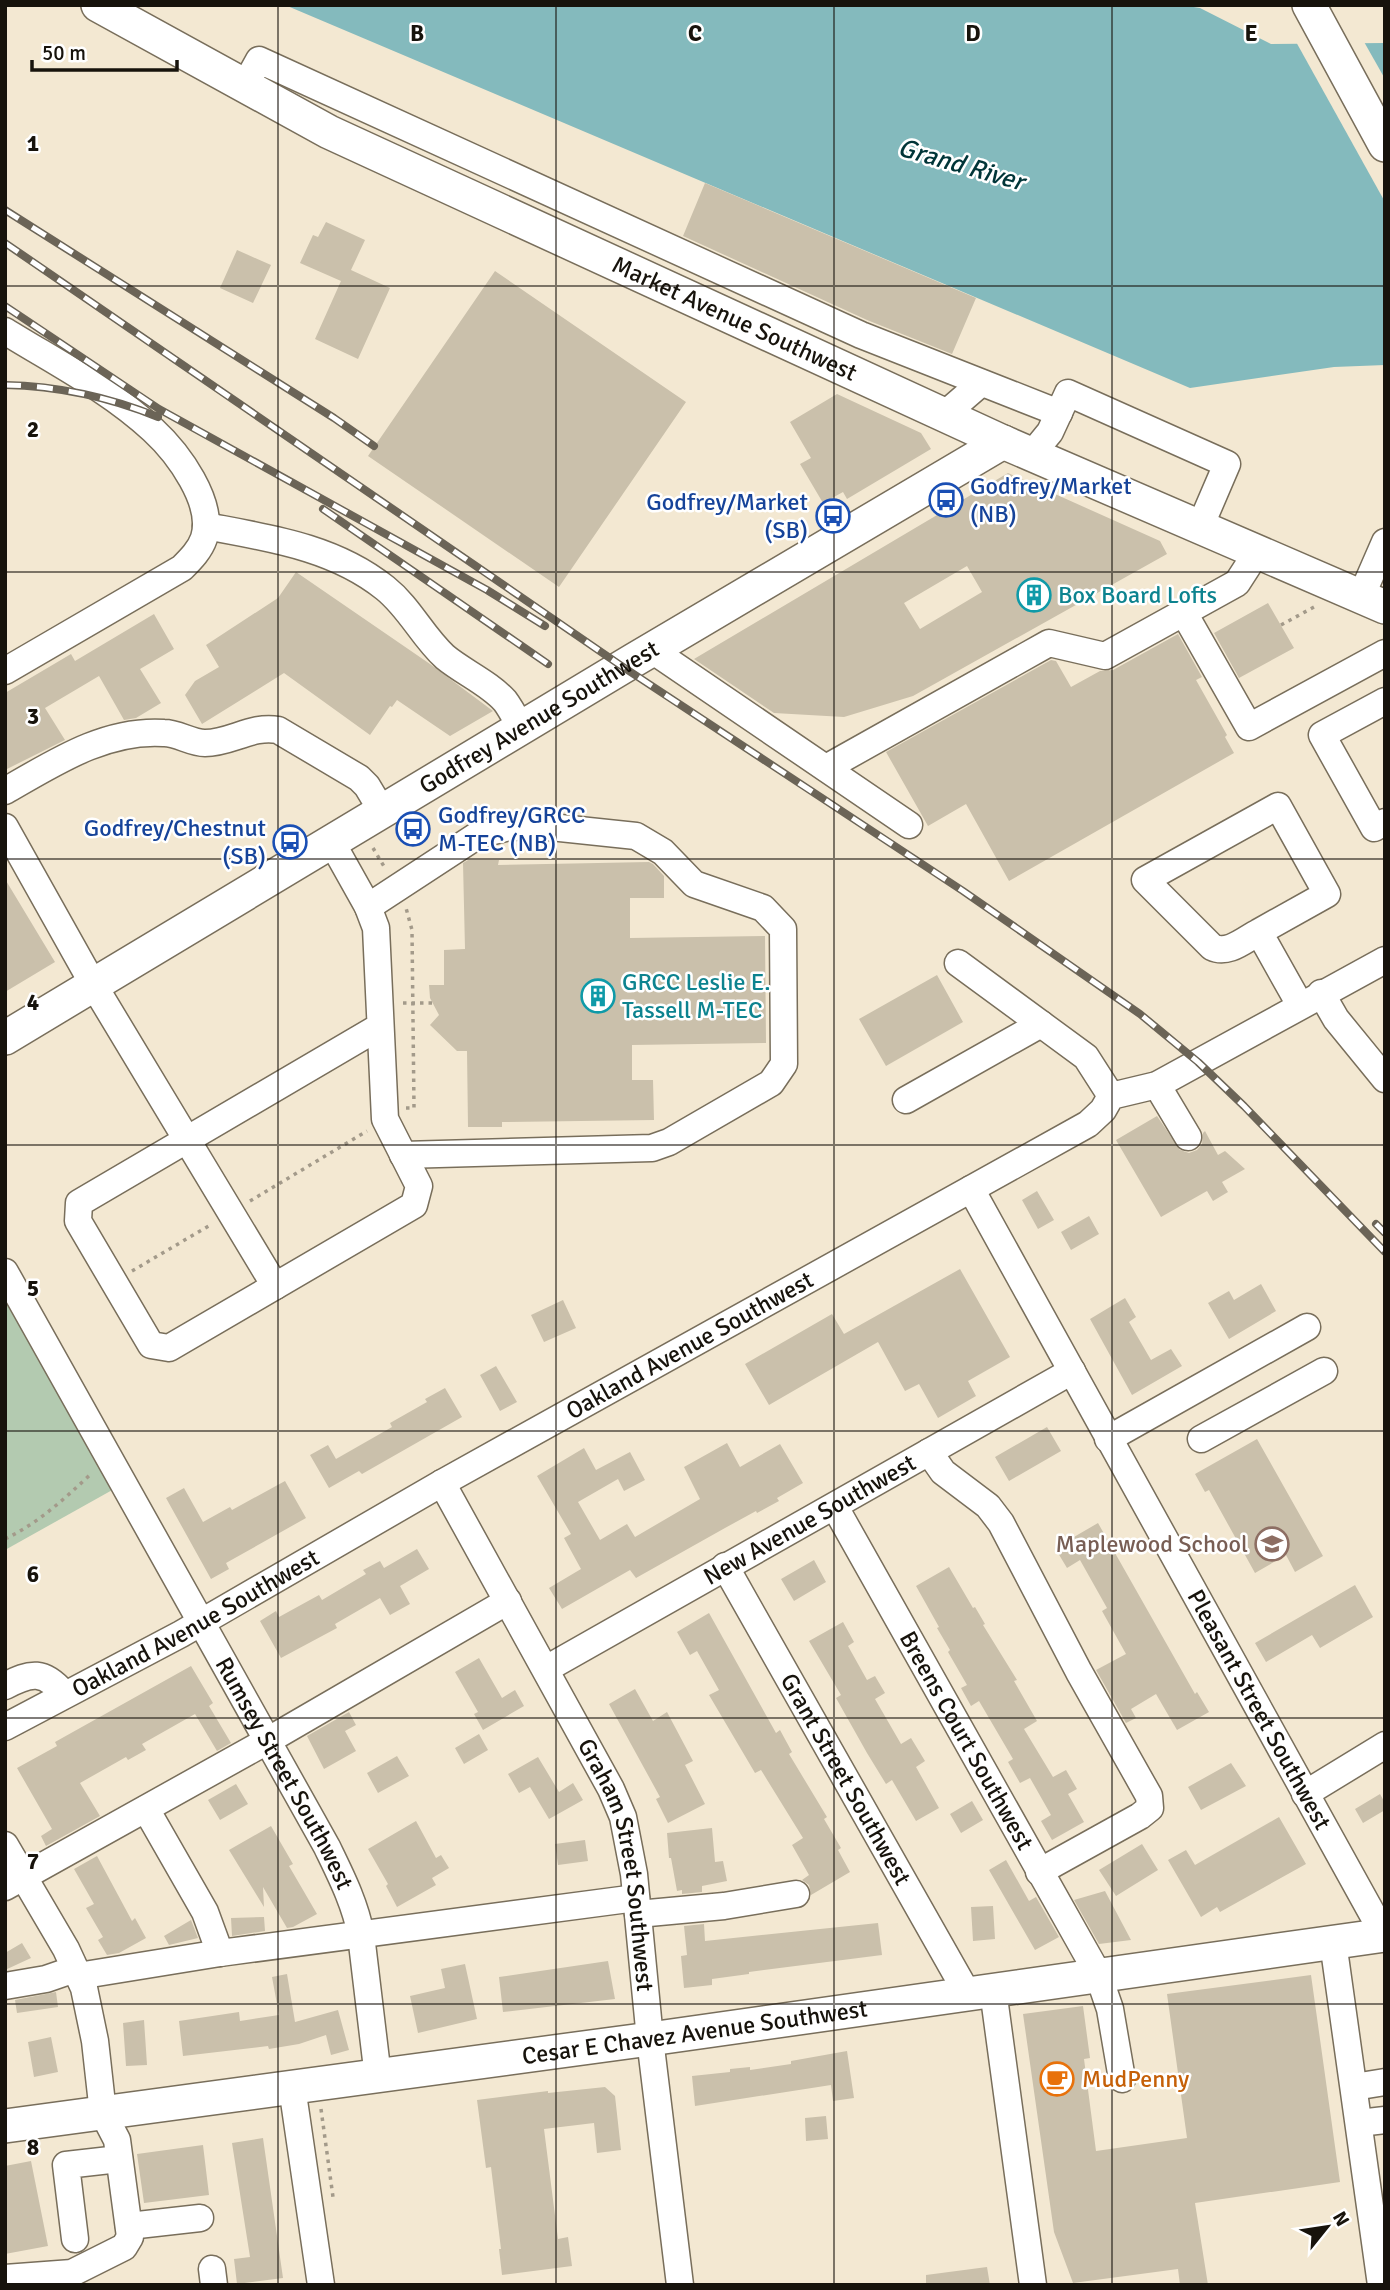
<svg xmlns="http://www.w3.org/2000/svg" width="1390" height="2290" viewBox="0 0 1390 2290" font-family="Signika,sans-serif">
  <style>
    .green { fill: #b3cab0 }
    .water { fill: #84babd }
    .pier { fill: #f3e8d2 }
    .building { fill: #cac0ab; fill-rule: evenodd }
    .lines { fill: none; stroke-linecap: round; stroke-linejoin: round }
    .minor-casing { stroke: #786e5b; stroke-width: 29 }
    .major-casing { stroke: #786e5b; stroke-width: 36 }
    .path { stroke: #a39a8a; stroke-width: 3.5; stroke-dasharray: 3.5 5; stroke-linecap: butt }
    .minor { stroke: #fff; stroke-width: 26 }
    .major { stroke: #fff; stroke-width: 33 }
    .rail-casing { stroke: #6b6457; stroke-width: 8 }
    .rail { stroke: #fff; stroke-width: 5; stroke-dasharray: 16; stroke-linecap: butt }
    .grid { fill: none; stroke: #17130c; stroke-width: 2; stroke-opacity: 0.55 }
    .labels { text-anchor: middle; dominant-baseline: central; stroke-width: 5; stroke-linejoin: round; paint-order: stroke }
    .street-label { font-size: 24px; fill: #17130c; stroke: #fff }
    .transit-label { font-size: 24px; fill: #164399; stroke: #fff; text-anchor: start }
    .culture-label { font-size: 24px; fill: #0d838f; stroke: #fff; text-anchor: start }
    .education-label { font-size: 24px; fill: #785e54; stroke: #fff; text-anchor: end }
    .food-label { font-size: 24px; fill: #c56008; stroke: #fff; text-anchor: start }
    .water-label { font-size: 26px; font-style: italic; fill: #003538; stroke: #fff }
    .grid-label { font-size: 23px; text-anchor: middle; font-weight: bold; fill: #17130c; stroke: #fff; stroke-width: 5; stroke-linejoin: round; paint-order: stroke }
  </style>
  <rect width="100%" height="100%" fill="#f3e8d2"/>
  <!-- green -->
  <path class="green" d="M5,1273L123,1484L5,1550Z"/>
  <!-- water -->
  <path class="water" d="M285,5H1029L1035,7L1181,5L1200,8L1271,44L1385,43V365L1334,367L1190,388Z"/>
  <!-- pier -->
  <path class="pier" d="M1295,40H1363L1385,79V202Z"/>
  <!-- building -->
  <path class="building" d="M705,183L976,298L952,354L867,320L683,236Z
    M326,222L365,240L351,270L390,288L358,359L315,339L341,281L300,263L313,235L318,237Z
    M237,250L271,265L253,303L220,288Z
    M495,271L686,402L559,587L368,456Z
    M837,394L921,433L931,449L847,499L843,492L823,503L800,464L811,458L790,422Z
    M1008,473L1160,541L1167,554L913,696L844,717L774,713L694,659ZM967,566L982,592L920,629L904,603Z
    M296,572L430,664L493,711L450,736L397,700L392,707L390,706L370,735L284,673L202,724L185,695L195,681L219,667L206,645L278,598Z
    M1268,603L1294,648L1239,678L1214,633Z
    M154,614L174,649L140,669L161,703L136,718L124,720L99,676L45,708L65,740L5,770V693L71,654L75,661Z
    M1178,634L1202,677L1196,680L1227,735L1225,737L1234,753L1009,881L966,804L928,826L886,752L1051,660L1056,661L1071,687L1100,671L1113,670Z
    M468,860H499L498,865L649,862L653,864L664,876V898H630V938L765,936L766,1043L632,1045V1080H653L654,1120L502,1122V1127H468L467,1051H457L430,1025L439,1015L430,998L429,985H444V950L465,949L463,863Z
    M5,879L55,962L5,992Z
    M937,975L963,1022L886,1066L859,1019Z
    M1157,1116L1180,1150L1189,1153L1197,1150L1202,1144L1203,1133L1205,1131L1218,1155L1225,1151L1245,1169L1222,1182L1228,1192L1213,1201L1207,1191L1161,1217L1116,1140Z
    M1037,1191L1054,1220L1038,1229L1022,1200Z
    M1089,1216L1099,1234L1071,1250L1061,1232Z
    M960,1269L1010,1357L968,1381L976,1396L938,1418L919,1384L905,1391L878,1342L769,1405L745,1364L832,1314L844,1334Z
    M1261,1284L1276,1311L1229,1339L1208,1303L1229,1291L1234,1300Z
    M1125,1298L1136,1317L1129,1322L1151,1360L1171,1349L1182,1366L1132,1395L1090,1319Z
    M563,1300L576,1328L544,1342L531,1315Z
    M496,1366L517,1402L500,1411L480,1375Z
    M445,1388L462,1417L362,1474L359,1471L329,1488L310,1455L328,1445L336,1459L392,1427L390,1423L427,1402L425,1399Z
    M1047,1427L1061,1451L1009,1481L995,1457Z
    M1257,1439L1323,1556L1295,1572L1286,1555L1255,1573L1209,1490L1205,1492L1195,1474Z
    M727,1443L740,1467L780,1444L803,1483L777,1498L779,1501L757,1513L756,1511L725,1528L636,1578L630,1570L562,1609L549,1588L581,1569L564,1538L571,1534L537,1476L584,1448L596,1470L630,1452L645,1480L624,1491L618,1479L578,1502L600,1540L627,1524L635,1537L700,1499L684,1467Z
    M285,1481L306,1518L226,1563L229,1569L211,1579L166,1498L184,1488L203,1522L230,1507L232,1510Z
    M1098,1523L1195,1694L1197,1692L1209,1712L1177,1730L1156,1694L1131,1709L1136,1718L1126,1723L1096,1670L1126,1654L1102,1611L1107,1608L1080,1560L1067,1568L1055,1548Z
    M417,1549L429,1569L400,1586L410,1604L390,1615L380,1598L335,1624L337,1628L281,1658L260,1621L276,1611L279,1617L319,1595L322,1600L366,1574L363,1570L380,1561L384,1568Z
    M814,1560L826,1582L794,1601L781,1579Z
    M949,1567L973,1608L975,1607L985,1624L983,1625L1017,1680L1014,1681L1037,1721L1024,1729L1053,1777L1066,1770L1077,1789L1068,1794L1084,1822L1052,1840L1041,1821L1051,1815L1030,1778L1020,1783L1008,1762L1013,1759L979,1701L971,1706L961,1688L967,1685L948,1652L950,1650L937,1628L939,1627L916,1586Z
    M1355,1585L1373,1617L1320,1648L1312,1635L1266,1662L1255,1643Z
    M709,1613L776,1733L780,1730L792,1752L789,1754L827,1817L824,1819L841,1848L838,1850L850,1872L811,1895L809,1885L802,1880L809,1875L792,1845L803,1838L761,1770L755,1773L709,1695L719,1690L697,1651L690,1655L677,1632Z
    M843,1622L854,1642L848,1646L867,1680L875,1676L885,1693L875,1699L901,1744L911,1738L925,1761L916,1767L939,1808L916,1821L892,1780L886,1784L867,1753L836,1698L841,1695L809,1641Z
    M479,1658L502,1698L515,1690L524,1706L483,1730L474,1714L478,1712L455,1672Z
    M191,1666L213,1703L209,1706L231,1743L217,1751L195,1714L142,1744L146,1750L128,1760L126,1757L80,1783L100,1816L46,1846L41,1836L52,1829L17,1768L57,1746L55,1742Z
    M635,1689L653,1721L667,1712L693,1761L685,1765L705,1804L668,1823L656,1799L660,1797L609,1704Z
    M349,1712L356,1725L345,1731L356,1751L324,1769L307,1736Z
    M479,1734L488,1750L464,1764L455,1748Z
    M397,1756L409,1776L378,1793L367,1773Z
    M538,1757L559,1792L573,1783L583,1800L549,1819L530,1787L519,1793L508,1774Z
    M1231,1763L1246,1786L1201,1810L1188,1787Z
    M236,1784L248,1804L220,1820L208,1800Z
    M1380,1794L1385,1803V1810L1363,1823L1355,1809Z
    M972,1801L983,1820L961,1833L950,1814Z
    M1279,1817L1306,1864L1220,1912L1217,1907L1201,1917L1168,1860L1186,1850L1195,1865Z
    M416,1821L436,1858L441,1855L449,1868L432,1878L436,1885L397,1907L386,1886L388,1884L368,1849Z
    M271,1826L293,1864L289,1866L317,1914L293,1927L287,1928L263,1887L264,1907L229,1850Z
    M712,1828L715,1862L723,1861L727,1881L702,1886V1892L682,1894V1890L677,1891L671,1858H669L667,1833Z
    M585,1840L588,1861L558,1865L555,1844Z
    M1142,1844L1158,1870L1116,1896L1099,1870Z
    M97,1856L132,1921L135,1918L146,1938L119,1953L107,1955L98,1940L103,1937L86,1908L94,1904L74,1869Z
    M1006,1860L1029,1901L1036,1897L1059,1937L1035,1950L989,1870Z
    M1105,1891L1131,1940L1099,1944L1074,1900Z
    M993,1906L995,1939L973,1941L971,1907Z
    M264,1917L265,1931L232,1936L231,1918Z
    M191,1920L198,1938L169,1945L164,1936Z
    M878,1923L882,1955L749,1972V1974L712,1979V1985L684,1988L681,1956L687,1955L684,1926L704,1924L705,1941Z
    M22,1943L31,1958L5,1970V1953Z
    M608,1961L615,1999L503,2012L499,1977Z
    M465,1964L477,2019L418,2033L410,1996L445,1988L441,1969Z
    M287,1974L295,2022L338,2010L349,2050L331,2055L326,2035L299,2044L269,2049L268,2046L183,2056L179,2021L239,2012L240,2021L279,2015L272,1977Z
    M1311,1975L1340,2182L1195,2203L1208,2285H1180L1178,2269L1073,2283L1054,2232L1023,2014L1083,2006L1090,2058L1084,2059L1096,2151L1187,2138L1167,1994Z
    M56,1992L58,2007L17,2013L15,2000Z
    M144,2020L147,2065L126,2066L123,2023Z
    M51,2037L58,2072L34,2077L28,2042Z
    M847,2051L854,2098L833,2101L831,2085L695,2106L692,2076L730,2072V2069L750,2067V2070L791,2064V2061Z
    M605,2087L615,2096L621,2150L597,2153L594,2123L544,2129L558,2239L568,2237L572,2266L502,2275L499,2249H501L491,2167L486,2168L477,2100L548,2091V2093Z
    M826,2116L828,2139L806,2141L805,2118Z
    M263,2138L283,2278L237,2284L234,2259L250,2257L232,2143Z
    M203,2145L209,2195L144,2203L137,2154Z
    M31,2161L48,2246L5,2254V2166Z
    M987,2267L990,2285H926V2275Z"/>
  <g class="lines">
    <defs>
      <g id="minor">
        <path d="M244,87L259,60L861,335L1059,413"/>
        <path d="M5,331C55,362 110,390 153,430C178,453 215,503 204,538C200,550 191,559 182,568L5,671"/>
        <path d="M944,415L981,383"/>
        <path d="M1032,454L1050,432L1068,393L1227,464L1200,527"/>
        <path d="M206,526C269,538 334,547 385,588C410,608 422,636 445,657C463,672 489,683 505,701C511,709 516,719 521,728"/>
        <path d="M1361,597L1385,542"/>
        <path d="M1184,613L1249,727L1385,653"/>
        <path d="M652,650L909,825"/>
        <path d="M1385,701L1322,735L1374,828L1385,822"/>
        <path d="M826,768L1049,643L1105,656L1237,583L1257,552"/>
        <path d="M5,791C54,763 105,729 164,733C178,733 191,743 205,743C231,743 252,725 278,730L359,778L367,786L382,811"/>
        <path d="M5,827L93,984L275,1286"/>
        <path d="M331,841L368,907L376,928L385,1119L419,1186L414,1205L169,1348L151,1345L78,1221L79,1203L379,1027"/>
        <path d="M368,907L478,835L509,827L541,826L636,836L663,852L694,884L763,908L783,929L784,1064L771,1083L669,1142L652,1148L403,1155"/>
        <path d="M1259,932L1327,894L1278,806L1145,880L1212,947C1228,955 1244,940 1259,932L1300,1005"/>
        <path d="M958,963L1086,1057L1111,1096"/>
        <path d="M1321,993L1336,1019L1385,1079"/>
        <path d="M1157,1085L1188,1137"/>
        <path d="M906,1100L1041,1024"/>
        <path id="s1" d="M971,1189L1384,1935"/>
        <path id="s2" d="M5,1272L327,1847C341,1876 355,1903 361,1935L378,2077"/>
        <path d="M1108,1439L1307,1327"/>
        <path d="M1201,1439L1324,1371"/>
        <path d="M929,1452L943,1472L988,1506L1001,1523L1079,1672L1149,1796L1150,1808L1140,1816L1039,1872"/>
        <path id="s3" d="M442,1483L611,1789L623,1817L634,1874L650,2039L680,2285"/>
        <path id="s4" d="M835,1507L1098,1974L1110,2009L1122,2079"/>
        <path id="s5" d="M725,1566L967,1993"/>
        <path id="s6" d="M546,1669L1072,1371"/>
        <path d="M5,1686C31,1672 44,1670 64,1694"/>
        <path id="s7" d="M5,1727L181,1634L442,1483L1088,1124L1103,1110L1111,1096L1157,1085L1385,960"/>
        <path d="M1305,1794L1385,1745"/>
        <path d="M146,1809L205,1912L220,1953"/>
        <path d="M5,1845L66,1949L84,1988L95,2041L103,2113L117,2140L130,2237L124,2247L72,2273L5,2278"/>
        <path d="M5,1887L267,1741L508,1601"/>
        <path d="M638,1914L724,1906L796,1894"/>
        <path d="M1333,1942L1381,2285"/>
        <path d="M78,1976L220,1953L636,1898"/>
        <path d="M5,1986L46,1979L75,1969"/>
        <path d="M993,1990L1033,2285"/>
        <path d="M292,2087L321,2285"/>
        <path d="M1354,2087L1385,2082"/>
        <path d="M1359,2123L1385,2120"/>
        <path d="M129,2226L200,2218"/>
        <path d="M75,2239L66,2165L119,2159"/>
        <path d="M212,2269L214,2285"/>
      </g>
      <g id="major">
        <path id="s8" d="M98,5L329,132L1003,442L1385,607"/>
        <path d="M1309,5L1385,145"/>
        <path id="s9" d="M5,1038L634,660L1003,442"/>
        <path id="s10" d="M5,2126L650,2039L1385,1935"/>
      </g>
    </defs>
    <!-- minor casing -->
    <use href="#minor" class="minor-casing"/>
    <!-- major casing -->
    <use href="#major" class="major-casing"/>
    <!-- path -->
    <path class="path" d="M1281,625L1314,607
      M373,848L385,868
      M403,1003H432
      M406,1108H414L412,930L406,908
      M250,1201L367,1131
      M132,1271L212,1224
      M5,1539C40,1522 64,1499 92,1473
      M321,2109L333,2197"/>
    <!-- minor -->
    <use href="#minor" class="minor"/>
    <!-- major -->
    <use href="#major" class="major"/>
    <defs>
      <path id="rail" d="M5,210L334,418L374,446
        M5,243L623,667L963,891L1140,1014L1198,1062L1244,1106L1385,1252
        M5,306L159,409L487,590L545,626
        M5,385C58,386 109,397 158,417
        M323,509L548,664
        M1376,1224L1385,1233"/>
    </defs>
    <!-- rail casing -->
    <use href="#rail" class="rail-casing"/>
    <!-- rail -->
    <use href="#rail" class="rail"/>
  </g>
  <!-- grid -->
  <path class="grid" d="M278,5V2285M556,5V2285M834,5V2285M1112,5V2285M5,286H1385M5,572H1385M5,859H1385M5,1145H1385M5,1431H1385M5,1718H1385M5,2004H1385"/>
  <!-- icons -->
  <defs>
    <symbol id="bus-ring" viewBox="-11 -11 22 22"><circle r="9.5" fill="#fff" stroke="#1a4fb4" stroke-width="1.5"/><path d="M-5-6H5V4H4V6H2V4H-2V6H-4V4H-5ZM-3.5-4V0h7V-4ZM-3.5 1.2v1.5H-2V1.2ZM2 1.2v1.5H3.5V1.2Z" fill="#1a4fb4"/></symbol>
    <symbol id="building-ring" viewBox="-11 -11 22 22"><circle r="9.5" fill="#fff" stroke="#0f9aa8" stroke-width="1.5"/><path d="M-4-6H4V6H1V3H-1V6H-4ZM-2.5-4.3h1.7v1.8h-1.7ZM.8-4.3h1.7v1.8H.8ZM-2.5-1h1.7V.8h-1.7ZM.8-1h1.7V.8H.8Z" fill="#0f9aa8"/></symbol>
    <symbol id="school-ring" viewBox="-11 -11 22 22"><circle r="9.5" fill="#fff" stroke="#8d6e63" stroke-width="1.5"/><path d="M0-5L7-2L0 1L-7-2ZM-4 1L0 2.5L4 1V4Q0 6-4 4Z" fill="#8d6e63"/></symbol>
    <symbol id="cafe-ring" viewBox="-11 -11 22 22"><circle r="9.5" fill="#fff" stroke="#e8710a" stroke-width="1.5"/><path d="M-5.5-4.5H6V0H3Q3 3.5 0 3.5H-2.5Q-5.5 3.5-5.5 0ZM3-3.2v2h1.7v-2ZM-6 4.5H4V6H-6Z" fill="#e8710a"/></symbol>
  </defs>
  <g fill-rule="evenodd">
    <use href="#bus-ring" x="927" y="481" width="38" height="38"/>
    <use href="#bus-ring" x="814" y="497" width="38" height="38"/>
    <use href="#building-ring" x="1015" y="576" width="38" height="38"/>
    <use href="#bus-ring" x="394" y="810" width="38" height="38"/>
    <use href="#bus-ring" x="271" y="823" width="38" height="38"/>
    <use href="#building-ring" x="579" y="977" width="38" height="38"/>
    <use href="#school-ring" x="1253" y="1525" width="38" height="38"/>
    <use href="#cafe-ring" x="1038" y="2060" width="38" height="38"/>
  </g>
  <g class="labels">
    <!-- street labels -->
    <g class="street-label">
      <text stroke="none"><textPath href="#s8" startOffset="710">Market Avenue Southwest</textPath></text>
      <text stroke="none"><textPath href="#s9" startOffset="623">Godfrey Avenue Southwest</textPath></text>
      <text stroke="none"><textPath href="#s7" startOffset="784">Oakland Avenue Southwest</textPath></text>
      <text stroke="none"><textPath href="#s6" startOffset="303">New Avenue Southwest</textPath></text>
      <text stroke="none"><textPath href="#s7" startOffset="217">Oakland Avenue Southwest</textPath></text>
      <text stroke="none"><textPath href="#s1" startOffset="595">Pleasant Street Southwest</textPath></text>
      <text stroke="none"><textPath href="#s4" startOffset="268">Breens Court Southwest</textPath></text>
      <text stroke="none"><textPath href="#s2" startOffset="574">Rumsey Street Southwest</textPath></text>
      <text stroke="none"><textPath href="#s5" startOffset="245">Grant Street Southwest</textPath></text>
      <text stroke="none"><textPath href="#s3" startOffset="425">Graham Street Southwest</textPath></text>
      <text stroke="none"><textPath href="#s10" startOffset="696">Cesar E Chavez Avenue Southwest</textPath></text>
    </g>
    <!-- transit labels -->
    <g class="transit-label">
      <text x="970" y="486">Godfrey/Market<tspan x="970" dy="28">(NB)</tspan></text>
      <text x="808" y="502" text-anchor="end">Godfrey/Market<tspan x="808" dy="28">(SB)</tspan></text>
      <text x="438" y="815">Godfrey/GRCC<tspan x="438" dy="28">M-TEC (NB)</tspan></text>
      <text x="266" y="828" text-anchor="end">Godfrey/Chestnut<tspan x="266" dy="28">(SB)</tspan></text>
    </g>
    <!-- culture labels -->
    <g class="culture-label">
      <text x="1058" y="595">Box Board Lofts</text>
      <text x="622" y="982">GRCC Leslie E.<tspan x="622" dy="28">Tassell M-TEC</tspan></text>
    </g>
    <!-- education labels -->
    <g class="education-label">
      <text x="1248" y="1544">Maplewood School</text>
    </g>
    <!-- food labels -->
    <g class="food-label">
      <text x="1082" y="2079">MudPenny</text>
    </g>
    <!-- water labels -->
    <g class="water-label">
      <text transform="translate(961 165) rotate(16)">Grand River</text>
    </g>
  </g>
  <g class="grid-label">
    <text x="417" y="41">B</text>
    <text x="695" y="41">C</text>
    <text x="973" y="41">D</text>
    <text x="1251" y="41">E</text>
    <text x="33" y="151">1</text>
    <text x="33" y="437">2</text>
    <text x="33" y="724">3</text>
    <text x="33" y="1010">4</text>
    <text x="33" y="1296">5</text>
    <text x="33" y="1582">6</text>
    <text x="33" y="1869">7</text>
    <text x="33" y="2155">8</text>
  </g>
  <!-- border -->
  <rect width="1390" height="2290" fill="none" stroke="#17130c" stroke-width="14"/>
  <!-- north arrow -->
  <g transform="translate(1327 2227) rotate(60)" stroke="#ffffff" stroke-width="5" paint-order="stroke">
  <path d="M0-5L12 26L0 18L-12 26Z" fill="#17130c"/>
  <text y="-10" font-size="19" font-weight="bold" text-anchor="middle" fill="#17130c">N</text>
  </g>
  <!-- scale -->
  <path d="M32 60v10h145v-10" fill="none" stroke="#17130c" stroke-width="3.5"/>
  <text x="42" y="60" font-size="21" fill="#17130c" stroke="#ffffff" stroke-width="5" paint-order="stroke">50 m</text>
</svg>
